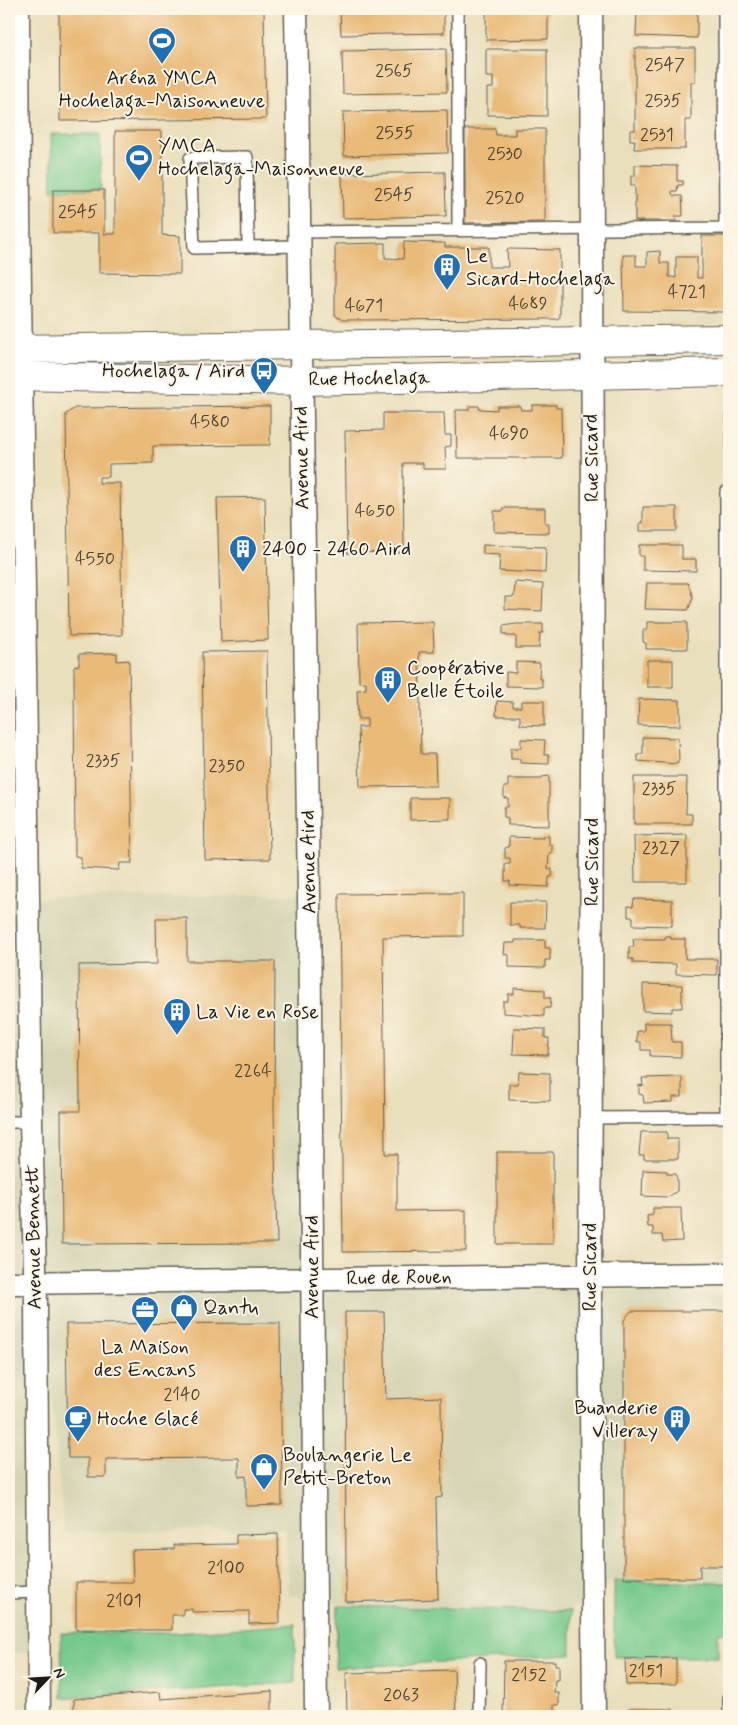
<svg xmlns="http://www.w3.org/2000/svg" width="738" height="1725" viewBox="0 0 738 1725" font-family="Mynerve,sans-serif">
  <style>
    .built { fill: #d7d5b5 }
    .green { fill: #76c98c; stroke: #497254 }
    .building { fill: #e9ba78 }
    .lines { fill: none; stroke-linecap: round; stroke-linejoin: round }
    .lane-casing { stroke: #646054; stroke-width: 14 }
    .street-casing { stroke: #646054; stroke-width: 25 }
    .secondary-casing { stroke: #646054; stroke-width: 30 }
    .lane { stroke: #fff; stroke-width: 11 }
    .street { stroke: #fff; stroke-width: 22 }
    .secondary { stroke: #fff; stroke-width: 28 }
    .labels { text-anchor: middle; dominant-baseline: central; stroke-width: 4; stroke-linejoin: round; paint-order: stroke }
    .number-label { font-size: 18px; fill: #4f4433 }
    .poi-label { font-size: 20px; fill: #1c1c1c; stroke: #fcf5e5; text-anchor: start }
    .street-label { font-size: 20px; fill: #1c1c1c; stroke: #fcf5e5 }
  </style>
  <rect width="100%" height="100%" fill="#fcf5e5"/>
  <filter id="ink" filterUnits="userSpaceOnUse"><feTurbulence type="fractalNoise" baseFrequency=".02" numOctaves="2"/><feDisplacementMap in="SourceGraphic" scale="10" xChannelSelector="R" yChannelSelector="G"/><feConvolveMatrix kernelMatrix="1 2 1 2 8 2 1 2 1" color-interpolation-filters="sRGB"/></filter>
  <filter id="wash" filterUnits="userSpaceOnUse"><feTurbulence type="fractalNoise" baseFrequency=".0096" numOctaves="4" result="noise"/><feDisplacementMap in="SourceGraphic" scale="20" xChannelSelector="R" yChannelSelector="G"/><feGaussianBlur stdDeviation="1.12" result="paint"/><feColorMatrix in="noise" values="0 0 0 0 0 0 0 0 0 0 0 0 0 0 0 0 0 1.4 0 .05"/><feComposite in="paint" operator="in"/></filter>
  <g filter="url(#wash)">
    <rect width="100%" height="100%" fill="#eadfbc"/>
    <!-- built -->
    <path class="built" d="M9,376H20L25,899L309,894L313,1279L729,1295V1583L614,1581L566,1613L347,1605L289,1595L286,1529L64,1532L28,1134L34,1652L9,1653Z"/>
    <!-- green -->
    <path class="green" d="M51,134H100L101,189L52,190Z
      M614,1581L729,1583V1633H718V1657H614Z
      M338,1606L571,1611V1655L335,1668Z
      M295,1624V1683L62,1698L61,1633H177Z"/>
    <g id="blocks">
      <!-- building -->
      <path class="building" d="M340,9H444V33L341,35Z
        M486,9H548V39L486,40Z
        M637,9H697V38L636,36Z
        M264,10L266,119L60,121L59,11Z
        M635,48H695V82H691V120H685V149H634L635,140H630V130H635Z
        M446,49L447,92L343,94L342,51Z
        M486,49H547V116L487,115V88H493V77H486Z
        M447,110L448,153L344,156L343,112Z
        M465,129H495L496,135H515V129H545V222L465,223Z
        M115,131H162V235L180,236V274L99,273V233H53V190H104V234H115Z
        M635,165L677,166V181H683V185H678L677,191H672V194L674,196H682L683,216H675L676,221H635V185H631V176H635Z
        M445,172L446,216L343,218L342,174Z
        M702,236H729L728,312L624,311L623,255H636V266H647V252L660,251V263H669V277H672L676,278V257H697V278H702Z
        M404,242L445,243V247H489V267H508L507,249L560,250V317L557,319L342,320L335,315V244L385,243V258L403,259Z
        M726,403H729V448H726Z
        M532,405H556V408H561L562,458H457L456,410H469V406H479V409L497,410V406H520L521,410H532Z
        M270,406V445L153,446V463L109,464V477H99V483H120L122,635L69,636L66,414L75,408Z
        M383,413H444L445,435H451V446L445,447L446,469H423V463H403L404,552L347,553L345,431L383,430Z
        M265,497L268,640L221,642L217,498Z
        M643,507H677V531H640V523H643Z
        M503,508H545V523H549V533L494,532V511H503Z
        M483,545L546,547L545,573L499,571L500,555L483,554Z
        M639,545H682V559H696V571L643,570V556H639Z
        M515,582L543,584L542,611L505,609V597H514Z
        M647,583H688L693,598L688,610L645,609Z
        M433,622L434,652H419L421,754H435L436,786L360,787L358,727H367V719H358L357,690L366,689V682H359L358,623Z
        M647,622H687V649H646V643L643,642V630H647Z
        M516,624H543V633H540L539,648H516V636H506V634H503V626Z
        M267,651L270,859L205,860L202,652Z
        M117,653V661L129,660L132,863H120L119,870L81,868V857L75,856L74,666L79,665V654Z
        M647,660H673V687H647Z
        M516,662L540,663L539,679H542V687L506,686V672L516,673Z
        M639,699L680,700V726L638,725Z
        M497,701L513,702V707H521V701H544V726L520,725V716H496Z
        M643,737L678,738L679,760L677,764L638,761V754H643Z
        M521,739L545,740L544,755H549V764L520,763V759H511V748H521Z
        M549,776V826L508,825V818L504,817V807H508V798H504V787H508V779H542V777Z
        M634,777H687L686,814H692V824H634Z
        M410,798H450V819L410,820Z
        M687,835V882H635L634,836Z
        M543,836H549V845H552V853H549L548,869H552V877H549L548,887L510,885V881H505V864H510V858H505V848L509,847V837L543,838Z
        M463,893V936L383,937L385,1154H397V1211L466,1210V1251L343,1252L339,894Z
        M634,899L672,900V926L633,925V917H628V906L633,907Z
        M510,902H546L545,928H520V925H510Z
        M156,918H187V961H275L274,1108L277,1243L62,1244L61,1111H80L79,965L157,964Z
        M666,936H671V939H685V959H717V975L676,974V964L633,963V959H629V947H634L633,939H665Z
        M515,940H545V948H550V960H545V968L509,967V955L504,954L505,943H515Z
        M643,984L682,985V1008H672V1012L643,1011Z
        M514,988L545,990V998H551L550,1008H544V1016L503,1013V1001H508V994H514Z
        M644,1023H671L672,1042H681V1057L650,1056V1050H641V1042H637V1031H644Z
        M514,1028L545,1029V1038H549L548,1055L513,1054Z
        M519,1072L550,1073V1101L509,1100V1084H518Z
        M682,1077V1097H673V1102L644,1103L643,1095L639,1094V1085L643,1086L642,1078Z
        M641,1132H667V1139H678V1159H644V1155H639Z
        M497,1152H553V1244H497Z
        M643,1170L667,1171V1174H675L677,1178V1191L668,1197L642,1196Z
        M653,1208H681L682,1241L663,1242L662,1235H653V1227H648L647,1216L653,1215Z
        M631,1311H729V1566H700V1578H624V1320Z
        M345,1312H384L386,1399L441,1397L442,1497L436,1498L438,1599L346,1602Z
        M280,1323L282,1505L246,1506V1476L239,1477V1458L106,1459V1477H88V1458H68L66,1324Z
        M278,1534L280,1623L249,1624V1611L192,1612V1609H183V1615H172V1630H76V1582H133L132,1550L174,1549V1545L236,1544V1535Z
        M676,1658V1684L626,1685L625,1659Z
        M504,1661H555V1665H559V1680H555L554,1693H559V1705H554V1716H503Z
        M454,1670L456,1716H347L346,1673Z
        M272,1691V1716H74V1699L160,1692L161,1699Z
        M628,1709H673V1716H628Z"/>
    </g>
  </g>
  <g filter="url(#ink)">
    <use href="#blocks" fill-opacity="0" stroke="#646054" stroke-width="1"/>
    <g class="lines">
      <defs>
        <path id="lane" d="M458,9V230
          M724,9L725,228
          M298,232L729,228
          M248,247L247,157L190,158L194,248L298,246
          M726,1117V492H729
          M591,1118L729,1117
          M9,1122H31
          M9,1593L37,1592
          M479,1716L480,1663
          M729,1716V1698"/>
        <path id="street" d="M18,9L19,214L31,1122L36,1304L39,1716
          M296,9L309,894L316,1716
          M591,9L593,494L590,1301L594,1716
          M9,1283L729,1274"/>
        <path id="secondary" d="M9,349L729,339
          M9,376L301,381L729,372"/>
      </defs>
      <!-- lane casing -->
      <use href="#lane" class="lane-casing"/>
      <!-- street casing -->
      <use href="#street" class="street-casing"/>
      <!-- secondary casing -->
      <use href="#secondary" class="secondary-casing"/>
      <!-- lane -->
      <use href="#lane" class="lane"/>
      <!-- street -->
      <use href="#street" class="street"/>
      <!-- secondary -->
      <use href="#secondary" class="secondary"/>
    </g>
  </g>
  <!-- icons -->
  <defs>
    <symbol id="stadium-pin" viewBox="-11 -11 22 30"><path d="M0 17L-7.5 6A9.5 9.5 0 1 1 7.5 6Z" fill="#1f6fb2" stroke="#fcf5e5"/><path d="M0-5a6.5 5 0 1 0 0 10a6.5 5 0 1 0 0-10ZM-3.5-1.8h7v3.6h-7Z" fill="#fff"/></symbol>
    <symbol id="building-pin" viewBox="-11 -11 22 30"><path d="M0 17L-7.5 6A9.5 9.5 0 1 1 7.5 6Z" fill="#1f6fb2" stroke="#fcf5e5"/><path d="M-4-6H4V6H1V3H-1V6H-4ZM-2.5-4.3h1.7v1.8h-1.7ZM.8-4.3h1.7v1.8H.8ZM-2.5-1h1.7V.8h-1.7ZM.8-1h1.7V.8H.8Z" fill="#fff"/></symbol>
    <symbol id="bus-pin" viewBox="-11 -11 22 30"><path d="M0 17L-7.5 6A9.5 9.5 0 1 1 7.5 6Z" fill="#1f6fb2" stroke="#fcf5e5"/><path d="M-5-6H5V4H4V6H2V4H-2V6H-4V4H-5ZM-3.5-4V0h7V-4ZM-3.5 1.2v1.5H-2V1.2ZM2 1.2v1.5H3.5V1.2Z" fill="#fff"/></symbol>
    <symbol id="shop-pin" viewBox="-11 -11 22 30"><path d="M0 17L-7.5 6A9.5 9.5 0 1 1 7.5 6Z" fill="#1f6fb2" stroke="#fcf5e5"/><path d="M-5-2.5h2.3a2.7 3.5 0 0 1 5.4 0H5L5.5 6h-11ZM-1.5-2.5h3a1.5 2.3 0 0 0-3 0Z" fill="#fff"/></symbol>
    <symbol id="office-pin" viewBox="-11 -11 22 30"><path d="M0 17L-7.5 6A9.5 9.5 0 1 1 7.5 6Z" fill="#1f6fb2" stroke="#fcf5e5"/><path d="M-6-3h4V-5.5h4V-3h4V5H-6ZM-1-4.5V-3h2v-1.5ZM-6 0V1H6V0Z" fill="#fff"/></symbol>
    <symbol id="cafe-pin" viewBox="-11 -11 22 30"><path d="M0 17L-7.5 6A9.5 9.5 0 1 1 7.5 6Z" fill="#1f6fb2" stroke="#fcf5e5"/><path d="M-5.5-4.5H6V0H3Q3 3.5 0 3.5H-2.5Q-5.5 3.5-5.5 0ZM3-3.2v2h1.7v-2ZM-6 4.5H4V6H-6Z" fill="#fff"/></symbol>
  </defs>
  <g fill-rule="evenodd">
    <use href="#stadium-pin" x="146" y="25" width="32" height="43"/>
    <use href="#stadium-pin" x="123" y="142" width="32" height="43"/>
    <use href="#building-pin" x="431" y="251" width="32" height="43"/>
    <use href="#bus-pin" x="248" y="355" width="32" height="43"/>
    <use href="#building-pin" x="227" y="533" width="32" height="43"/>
    <use href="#building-pin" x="372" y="664" width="32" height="43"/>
    <use href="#building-pin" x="161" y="996" width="32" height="43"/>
    <use href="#shop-pin" x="168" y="1292" width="32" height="43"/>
    <use href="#office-pin" x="129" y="1294" width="32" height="43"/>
    <use href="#cafe-pin" x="62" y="1403" width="32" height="43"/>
    <use href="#building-pin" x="661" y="1403" width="32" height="43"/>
    <use href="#shop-pin" x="248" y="1451" width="32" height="43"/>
  </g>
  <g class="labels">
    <!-- number labels -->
    <g class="number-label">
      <text x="665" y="65">2547</text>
      <text x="394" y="71">2565</text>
      <text x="663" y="101">2535</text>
      <text x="395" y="133">2555</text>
      <text x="657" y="135">2531</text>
      <text x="505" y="154">2530</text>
      <text x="394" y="195">2545</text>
      <text x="505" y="198">2520</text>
      <text x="78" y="212">2545</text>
      <text x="687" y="292">4721</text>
      <text x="528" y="304">4689</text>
      <text x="364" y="306">4671</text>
      <text x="210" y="422">4580</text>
      <text x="509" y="434">4690</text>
      <text x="375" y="511">4650</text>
      <text x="95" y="559">4550</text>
      <text x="103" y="761">2335</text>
      <text x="227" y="766">2350</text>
      <text x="659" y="789">2335</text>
      <text x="661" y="848">2327</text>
      <text x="253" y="1071">2264</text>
      <text x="182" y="1395">2140</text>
      <text x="226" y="1568">2100</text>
      <text x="124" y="1601">2101</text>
      <text x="646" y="1671">2151</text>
      <text x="529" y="1675">2152</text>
      <text x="401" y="1695">2063</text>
    </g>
    <!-- poi labels -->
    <g class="poi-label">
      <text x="162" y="78" text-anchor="middle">Aréna YMCA<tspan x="162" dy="23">Hochelaga-Maisonneuve</tspan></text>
      <text x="158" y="146">YMCA<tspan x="158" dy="23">Hochelaga-Maisonneuve</tspan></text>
      <text x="466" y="256">Le<tspan x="466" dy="23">Sicard-Hochelaga</tspan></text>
      <text x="245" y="371" text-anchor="end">Hochelaga / Aird</text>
      <text x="262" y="549">2400 - 2460 Aird</text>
      <text x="407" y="668">Coopérative<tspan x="407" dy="23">Belle Étoile</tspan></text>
      <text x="196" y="1012">La Vie en Rose</text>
      <text x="203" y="1308">Qantu</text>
      <text x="145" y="1347" text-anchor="middle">La Maison<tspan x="145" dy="23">des Encans</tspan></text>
      <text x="658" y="1408" text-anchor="end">Buanderie<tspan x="658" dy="23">Villeray</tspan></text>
      <text x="97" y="1419">Hoche Glacé</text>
      <text x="283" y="1455">Boulangerie Le<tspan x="283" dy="23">Petit-Breton</tspan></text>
    </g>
    <!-- street labels -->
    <g class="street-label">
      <text transform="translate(369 379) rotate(-1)">Rue Hochelaga</text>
      <text transform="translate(302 458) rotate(-91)">Avenue Aird</text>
      <text transform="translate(592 458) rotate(-91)">Rue Sicard</text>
      <text transform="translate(309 862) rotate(-91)">Avenue Aird</text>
      <text transform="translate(592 862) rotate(-90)">Rue Sicard</text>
      <text transform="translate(34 1237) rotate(-91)">Avenue Bennett</text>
      <text transform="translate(312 1267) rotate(-90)">Avenue Aird</text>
      <text transform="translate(590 1267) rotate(-90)">Rue Sicard</text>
      <text transform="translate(399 1278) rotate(-1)">Rue de Rouen</text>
    </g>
  </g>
  <!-- margin -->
  <rect width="738" height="1725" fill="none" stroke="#fcf5e5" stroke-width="30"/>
  <!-- north arrow -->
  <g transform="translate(48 1678) rotate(65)" stroke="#fcf5e5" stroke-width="4" paint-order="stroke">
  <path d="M0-4L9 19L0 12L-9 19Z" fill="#1c1c1c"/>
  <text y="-8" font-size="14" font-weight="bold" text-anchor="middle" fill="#1c1c1c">N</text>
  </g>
</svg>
